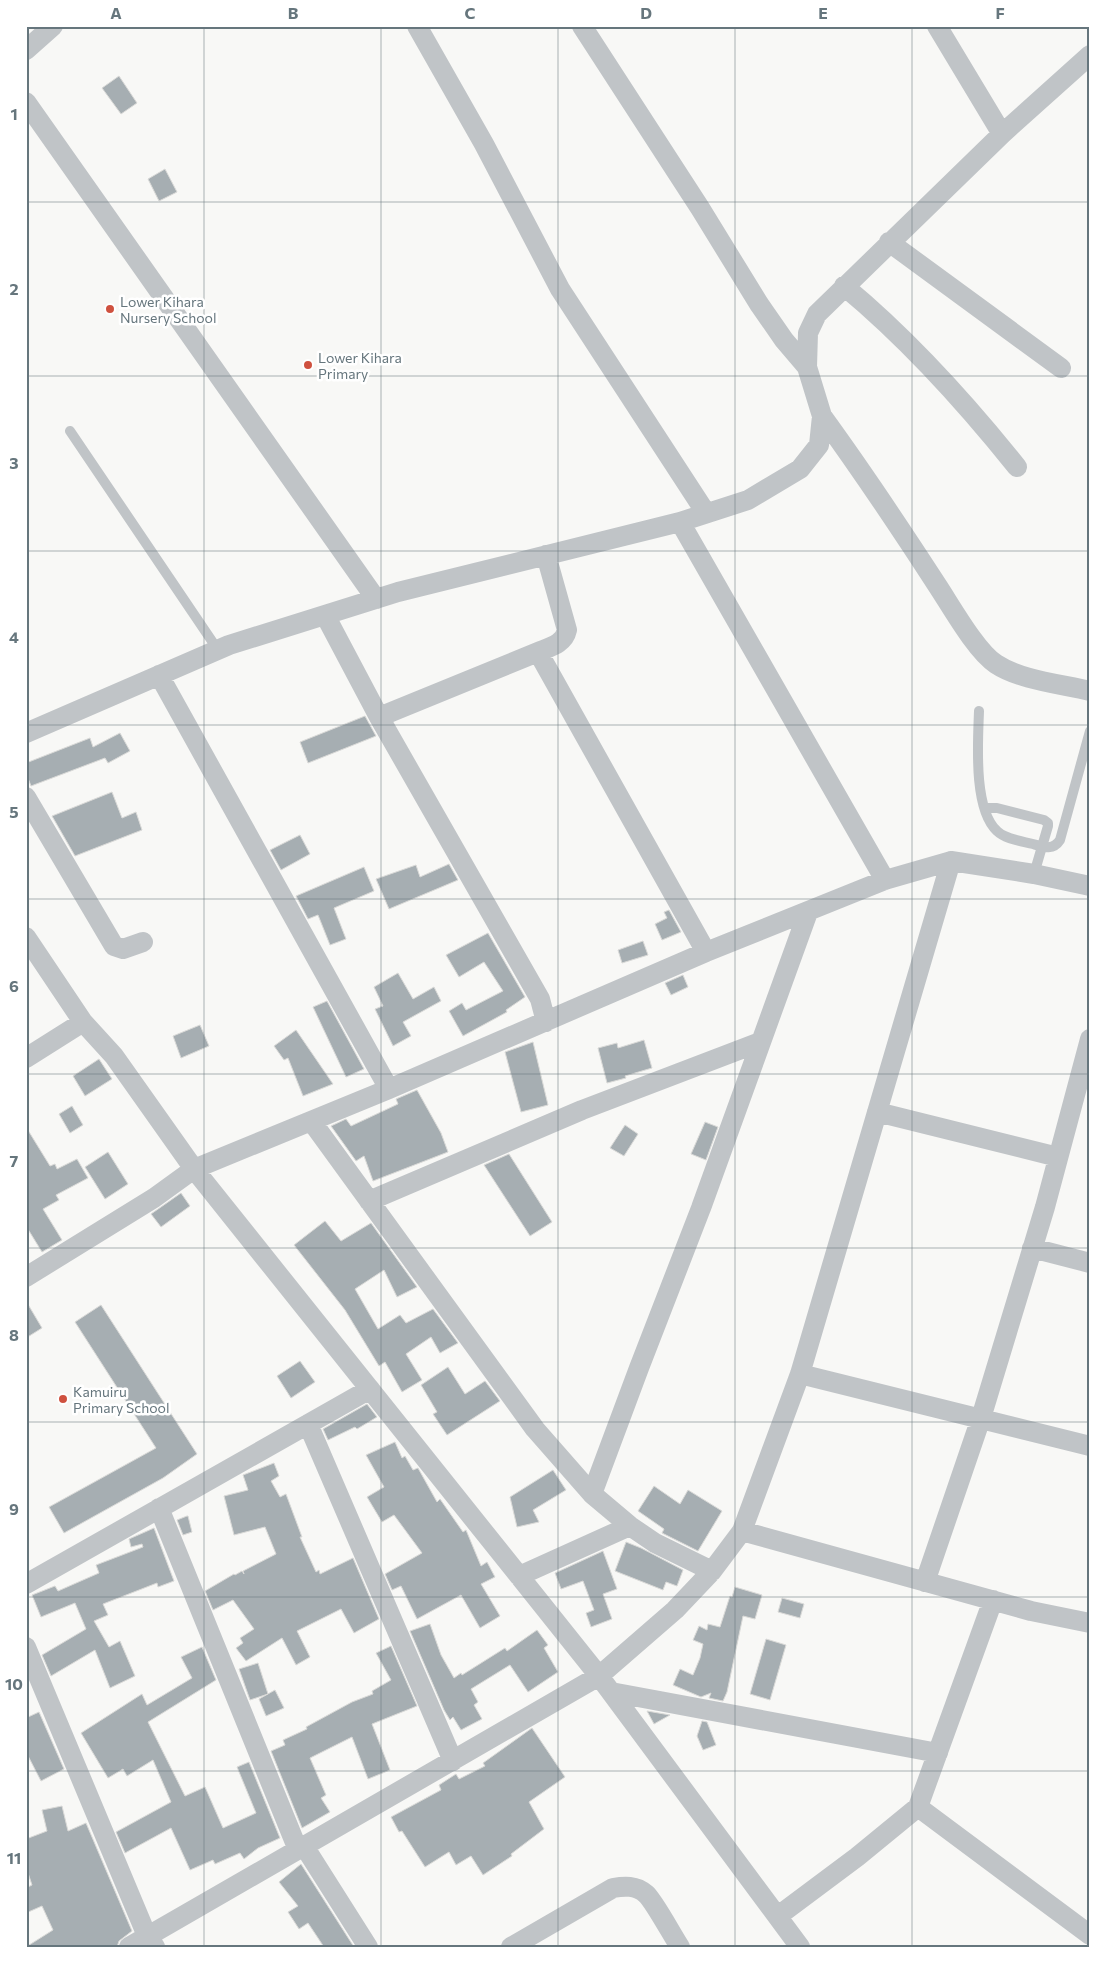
<svg xmlns="http://www.w3.org/2000/svg" width="1116" height="1973" viewBox="0 0 1116 1973" font-family="Commissioner,sans-serif">
  <style>
    .building { fill: #a6aeb2; stroke: #dadad8 }
    .lines { fill: none; stroke-linecap: round; stroke-linejoin: round }
    .lane { stroke: #c0c4c7; stroke-width: 10 }
    .street { stroke: #c0c4c7; stroke-width: 20 }
    .grid { fill: none; stroke: #66767d; stroke-width: 1; stroke-opacity: 0.55 }
    .poi-dot { fill: #cf513f; stroke: #fff; stroke-width: 2 }
    .labels { text-anchor: middle; dominant-baseline: central; stroke-width: 5; stroke-linejoin: round; paint-order: stroke }
    .poi-label { font-size: 14px; fill: #66767d; stroke: #fff; text-anchor: start }
    .neatline { fill: none; stroke: #66767d; stroke-width: 2 }
    .grid-label { font-size: 16px; text-anchor: middle; font-weight: bold; fill: #66767d }
  </style>
  <rect width="100%" height="100%" fill="#f8f8f6"/>
  <!-- building -->
  <path class="building" d="M119,76L137,103L121,114L102,88Z
    M165,169L177,192L159,201L148,179Z
    M365,716L376,736L308,763L300,742Z
    M120,733L130,751L108,763L105,758L31,786L26,773V763L90,738L93,747Z
    M112,792L122,818L136,812L142,830L75,856L52,816Z
    M300,835L310,854L281,870L270,850Z
    M449,864L458,880L389,909L376,879L416,865L420,877Z
    M364,867L374,891L334,908L346,939L330,945L318,915L308,919L296,896Z
    M669,910L681,932L662,940L655,924L667,918L664,912Z
    M488,933L525,997L506,1010L507,1012L463,1036L449,1011L462,1003L466,1010L503,991L484,962L459,977L446,955Z
    M643,941L648,955L622,963L618,950Z
    M398,973L413,999L434,987L441,1001L403,1022L411,1036L393,1046L375,1009L383,1006L374,987Z
    M683,975L688,987L671,995L665,983Z
    M327,1001L364,1069L346,1077L313,1007Z
    M200,1025L209,1046L181,1058L173,1036Z
    M296,1030L333,1084L303,1096L288,1058L284,1060L274,1046Z
    M644,1040L652,1068L625,1076L626,1078L607,1083L598,1048L617,1043L618,1048Z
    M533,1042L548,1105L521,1112L505,1052Z
    M99,1059L112,1079L85,1096L73,1076Z
    M417,1090L441,1133L448,1152L373,1181L364,1156L356,1161L331,1126L346,1119L351,1126L398,1104L396,1099Z
    M72,1106L83,1125L70,1133L59,1114Z
    M705,1122L718,1127L706,1160L691,1154Z
    M625,1125L638,1134L624,1156L610,1148Z
    M26,1127L50,1166L55,1164L57,1169L77,1159L88,1178L56,1195L59,1200L43,1209L62,1240L42,1252L26,1226Z
    M108,1152L128,1184L105,1199L85,1167Z
    M509,1154L552,1222L530,1236L484,1165Z
    M181,1193L190,1206L161,1227L151,1214Z
    M325,1221L341,1241L371,1223L417,1287L397,1297L384,1270L355,1289L378,1329L400,1315L406,1323L433,1309L458,1343L440,1353L431,1337L406,1354L422,1380L402,1392L385,1362L379,1366L345,1310L294,1245Z
    M26,1301L42,1328L26,1338Z
    M101,1305L197,1454L163,1478L64,1533L49,1507L156,1448L75,1322Z
    M300,1361L315,1382L291,1398L277,1376Z
    M448,1367L465,1394L485,1381L500,1401L447,1435L433,1414L437,1412L421,1385Z
    M367,1404L377,1417L357,1429L355,1427L328,1440L323,1429Z
    M395,1442L402,1458L405,1456L413,1470L418,1468L437,1502L440,1499L463,1532L466,1530L481,1566L487,1562L495,1577L481,1584L500,1616L480,1628L461,1595L417,1619L401,1586L392,1590L385,1574L422,1553L394,1515L382,1522L367,1497L384,1487L366,1455Z
    M274,1463L279,1476L271,1481L280,1497L286,1494L302,1537H300L316,1572L319,1570L320,1574L353,1558L379,1619L354,1633L341,1609L297,1631L310,1657L296,1665L282,1638L246,1661L236,1648L243,1643L240,1638L254,1629L233,1600L213,1610L205,1591L234,1574L235,1575L242,1571L244,1574L243,1571L276,1554L265,1527L234,1535L224,1496L248,1490L243,1475Z
    M553,1470L566,1490L533,1510L539,1522L517,1527L510,1497Z
    M654,1486L680,1504L688,1490L722,1511L698,1551L662,1533L664,1529L638,1511Z
    M187,1516H188L192,1532L183,1535L177,1520Z
    M154,1528L174,1581L158,1587L157,1583L103,1604L108,1615L94,1621L109,1647L120,1641L135,1676L110,1688L95,1650L51,1676L42,1655L86,1629L75,1603L41,1617L32,1595L55,1586L58,1591L99,1573L96,1565L143,1547L142,1544L131,1547L129,1539Z
    M626,1542L641,1548L683,1570L677,1586L666,1582L663,1590L615,1571Z
    M603,1551L617,1589L603,1594L612,1619L591,1627L586,1613L594,1610L583,1581L561,1589L555,1573Z
    M735,1587L762,1595L755,1619L743,1616L727,1692L723,1701L709,1698L711,1693L701,1697L673,1685L680,1669L693,1675L700,1658L703,1644L693,1640L699,1626L707,1630L708,1624L720,1627L730,1596L732,1597Z
    M782,1598L804,1604L800,1618L778,1612Z
    M430,1624L441,1655L454,1678L461,1673L462,1675L505,1648L507,1651L537,1630L548,1645L544,1648L558,1672L528,1692L510,1665L471,1689L478,1702L474,1705L482,1719L461,1730L453,1717L450,1720L444,1710L410,1631Z
    M766,1639L786,1645L770,1700L750,1694Z
    M391,1646L417,1706L372,1724L390,1770L368,1779L352,1737L310,1758L326,1795L321,1798L330,1812L302,1828L271,1751L285,1745L283,1740L307,1729L306,1727L352,1702L373,1694L372,1691L391,1680L376,1653Z
    M202,1647L216,1680L148,1722L185,1796L205,1787L223,1828L256,1813L237,1767L249,1762L280,1838L258,1848L244,1859L240,1853L215,1864L213,1860L190,1870L171,1828L125,1853L116,1832L171,1802L153,1760L127,1776L123,1769L108,1778L81,1733L142,1694L147,1705L192,1678L181,1657Z
    M258,1663L268,1694L250,1700L239,1669Z
    M275,1690L284,1708L266,1716L259,1699Z
    M647,1711L670,1715L654,1724Z
    M39,1712L64,1769L41,1781L26,1752V1718Z
    M702,1721L707,1722L716,1745L703,1750L697,1736Z
    M532,1728L565,1777L529,1802L544,1829L511,1854L512,1856L483,1875L471,1856L456,1865L449,1852L425,1867L402,1831L399,1832L391,1817L441,1790L439,1785L456,1774L459,1779L485,1766L483,1763Z
    M62,1806L68,1831L86,1823L132,1931L119,1941L117,1947H26L53,1930L42,1906L26,1913V1888L32,1885L26,1867V1839L47,1831L42,1810Z
    M301,1864L354,1947H324L308,1923L299,1929L288,1912L298,1906L279,1882Z"/>
  <g class="lines">
    <!-- lane -->
    <path class="lane" d="M70,431L218,650
      M979,711C978,741 973,809 997,831C1005,839 1021,841 1033,844C1043,847 1053,851 1060,840L1090,731
      M985,808H997L1044,820L1048,823V826L1034,874"/>
    <!-- street -->
    <path class="street" d="M417,26L484,144L560,289L706,513
      M582,26L700,208L759,304L784,340L807,367
      M937,26L1002,134
      M26,50L53,26
      M26,102L376,599
      M889,242L1061,368
      M844,286C908,339 965,402 1017,467
      M822,416C862,471 900,528 937,585C951,606 976,651 996,664C1020,680 1061,684 1090,691
      M680,522L885,880
      M325,615L379,717L540,999L546,1022
      M538,652L706,952
      M159,675L389,1089
      M379,717L538,652C550,647 564,644 567,630L546,555
      M26,733L229,645L398,592L680,522L748,500L800,469L819,445L822,416L807,367L808,333L817,314L1002,134L1090,55
      M26,797L114,946L123,949L143,942
      M26,937L83,1022L114,1056L194,1169L599,1676L800,1947
      M26,1058L83,1022
      M877,1112L1058,1157
      M312,1122L535,1429L592,1494
      M369,1201L582,1110L760,1042
      M1032,1248L1090,1263
      M26,1277L154,1198L194,1169L389,1089L706,952L885,880L951,861L1034,874L1090,886
      M800,1374L1090,1446
      M308,1424L453,1761
      M159,1508L298,1850
      M742,1531L1031,1611L1090,1623
      M712,1571L655,1543L630,1526L592,1494L639,1368L701,1208L808,912
      M519,1576L630,1526
      M925,1582L981,1418L1045,1207L1090,1039
      M26,1584L370,1389
      M26,1647L147,1936L155,1947
      M611,1692L938,1753
      M918,1807L1090,1935
      M304,1846L368,1947
      M778,1916L857,1857L918,1807L993,1600
      M129,1947L599,1676L675,1610L712,1571L742,1531L800,1374L951,861
      M511,1947L613,1888C624,1886 636,1885 646,1894C654,1901 672,1935 680,1947"/>
  </g>
  <!-- grid -->
  <path class="grid" d="M204,26V1947M381,26V1947M558,26V1947M735,26V1947M912,26V1947M26,202H1090M26,376H1090M26,551H1090M26,725H1090M26,899H1090M26,1074H1090M26,1248H1090M26,1422H1090M26,1597H1090M26,1771H1090"/>
  <!-- markers -->
  <g class="poi-dot">
    <circle cx="110" cy="309" r="5"/>
    <circle cx="308" cy="365" r="5"/>
    <circle cx="63" cy="1399" r="5"/>
  </g>
  <g class="labels">
    <!-- poi labels -->
    <g class="poi-label">
      <text x="120" y="301">Lower Kihara<tspan x="120" dy="16">Nursery School</tspan></text>
      <text x="318" y="357">Lower Kihara<tspan x="318" dy="16">Primary</tspan></text>
      <text x="73" y="1391">Kamuiru<tspan x="73" dy="16">Primary School</tspan></text>
    </g>
  </g>
  <!-- border -->
  <rect width="1116" height="1973" fill="none" stroke="#ffffff" stroke-width="55"/>
  <rect x="28" y="28" width="1060" height="1918" class="neatline"/>
  <g class="grid-label">
    <text x="116" y="19">A</text>
    <text x="293" y="19">B</text>
    <text x="470" y="19">C</text>
    <text x="646" y="19">D</text>
    <text x="823" y="19">E</text>
    <text x="1000" y="19">F</text>
    <text x="14" y="120">1</text>
    <text x="14" y="295">2</text>
    <text x="14" y="469">3</text>
    <text x="14" y="643">4</text>
    <text x="14" y="818">5</text>
    <text x="14" y="992">6</text>
    <text x="14" y="1167">7</text>
    <text x="14" y="1341">8</text>
    <text x="14" y="1515">9</text>
    <text x="14" y="1690">10</text>
    <text x="14" y="1864">11</text>
  </g>
</svg>
